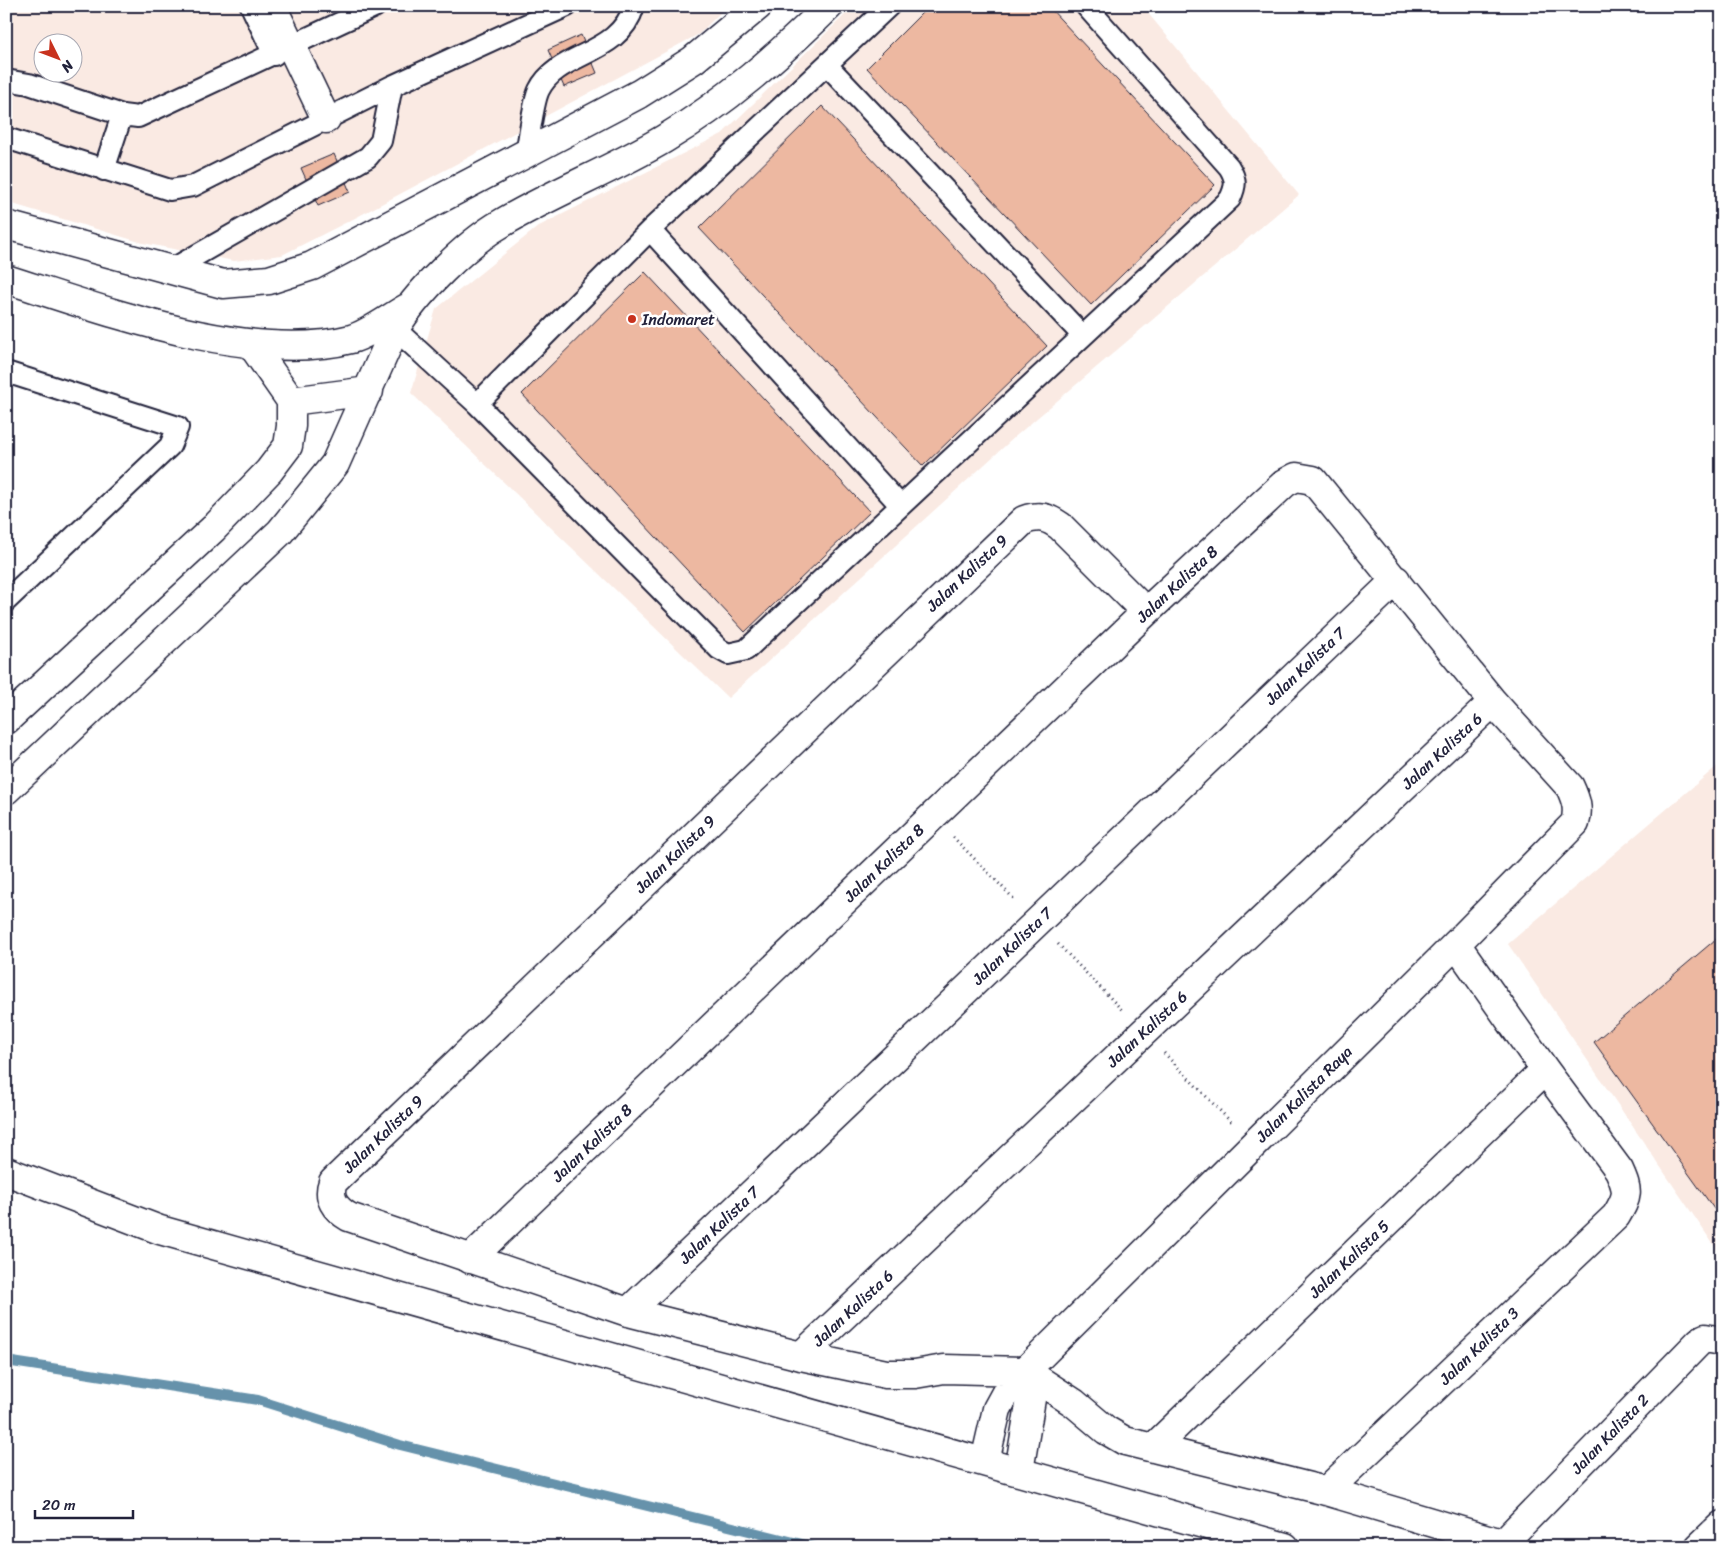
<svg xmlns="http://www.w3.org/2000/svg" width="1728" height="1553" viewBox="0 0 1728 1553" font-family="Sriracha,sans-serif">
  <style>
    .built { fill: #faeae3; fill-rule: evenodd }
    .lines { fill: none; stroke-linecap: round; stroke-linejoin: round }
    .stream { stroke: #6692ab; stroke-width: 10 }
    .building { fill: #edb8a1; stroke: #22223b }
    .service-casing { stroke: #22223b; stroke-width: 24 }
    .pedestrian-casing { stroke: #22223b; stroke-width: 31 }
    .minor-casing { stroke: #22223b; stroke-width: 31 }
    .path { stroke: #22223b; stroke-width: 3; stroke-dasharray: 1 4; stroke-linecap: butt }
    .service { stroke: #fff; stroke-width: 20 }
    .pedestrian { stroke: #fff; stroke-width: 28 }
    .minor { stroke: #fff; stroke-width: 28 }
    .poi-dot { fill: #c8321e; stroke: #fff; stroke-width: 2 }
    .labels { text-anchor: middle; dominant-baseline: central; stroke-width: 5; stroke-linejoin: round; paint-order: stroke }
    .poi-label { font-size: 16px; fill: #22223b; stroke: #fff; text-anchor: start }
    .street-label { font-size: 16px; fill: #22223b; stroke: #fff }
  </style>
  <rect width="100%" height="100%" fill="#fff"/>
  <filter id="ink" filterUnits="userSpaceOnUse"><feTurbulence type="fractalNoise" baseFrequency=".02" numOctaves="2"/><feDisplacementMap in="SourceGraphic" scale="10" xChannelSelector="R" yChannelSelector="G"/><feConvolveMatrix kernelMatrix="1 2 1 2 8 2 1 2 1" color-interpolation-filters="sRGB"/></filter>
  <g filter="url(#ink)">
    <!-- built -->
    <path class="built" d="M6,6H727L699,34L357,217L282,255L234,261L143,243L6,202ZM42,42H72V72H42Z
      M854,6H1142L1299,195L1017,435L728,698L411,393L436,309L539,226L722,134Z
      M1722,762V1257L1508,944Z"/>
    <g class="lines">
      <!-- stream -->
      <path class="stream" d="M6,1361L258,1400L400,1445L814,1547"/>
    </g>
    <!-- building -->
    <path class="building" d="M929,6H1048L1215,185L1091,305L867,68Z
      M581,35L597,73L564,87L548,50Z
      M822,106L1047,346L923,466L699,228Z
      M334,154L350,192L318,206L301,168Z
      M645,272L870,512L745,632L522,394Z
      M1722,934V1220L1594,1042Z"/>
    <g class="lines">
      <defs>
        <path id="service" d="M251,6L274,55
          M827,65L1082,335
          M6,80L29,84L122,115L138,117L376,6
          M6,138L170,190L193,186L392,86L567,6
          M526,154C529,139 533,102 539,90C558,51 619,57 634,6
          M104,170L122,115
          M650,230L900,505
          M169,271L368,157L381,141L392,86
          M395,329L477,404L719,649L728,654L746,650L1230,199C1236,186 1237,180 1229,167L1086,6
          M6,372L178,427L170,446L6,601
          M477,404L650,230L889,6"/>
        <path id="pedestrian" d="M272,6L326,119"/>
        <path id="minor" d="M6,225L223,284L269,280L312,266L639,94L693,60L758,6
          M6,279C104,310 250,365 351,339C367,335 391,317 407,308
          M291,401L369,391
          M1146,612L1060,526C1047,517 1040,515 1024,520L333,1182C327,1198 335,1209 349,1217L628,1312L801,1356L886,1374H915L944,1369L1025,1371L1074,1403L1106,1430L1125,1441L1326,1491L1515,1547
          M6,720L213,529L269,471L288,446L291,426V401L252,345
          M6,790L280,532L335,464L395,329C415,294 467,243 502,223C554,192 612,170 664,139C726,102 778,56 829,6
          M6,1171L160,1230L1285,1547
          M470,1259L1146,612L1285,483L1296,477L1313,480L1493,702L1570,787C1576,800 1579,809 1575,823L1456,944L1009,1387L997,1409L985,1461
          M628,1312L1396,580
          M801,1356L1493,702
          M1153,1448L1545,1070
          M1019,1471L1032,1393L1025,1371
          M1326,1491L1616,1216C1628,1196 1629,1192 1619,1170L1545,1070L1456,944
          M1503,1543L1699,1342L1705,1338L1722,1341
          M1699,1547L1722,1525"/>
      </defs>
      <!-- service casing -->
      <use href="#service" class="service-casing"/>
      <!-- pedestrian casing -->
      <use href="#pedestrian" class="pedestrian-casing"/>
      <!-- minor casing -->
      <use href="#minor" class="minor-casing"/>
      <!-- path -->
      <path class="path" d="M953,837L1015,900
        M1058,944L1123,1011
        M1164,1053L1233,1124"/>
      <!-- service -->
      <use href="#service" class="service"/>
      <!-- pedestrian -->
      <use href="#pedestrian" class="pedestrian"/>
      <!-- minor -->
      <use href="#minor" class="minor"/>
    </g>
  </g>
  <!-- markers -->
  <circle class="poi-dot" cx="632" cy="319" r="5"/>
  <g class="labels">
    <!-- poi labels -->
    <g class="poi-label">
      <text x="642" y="319">Indomaret</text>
    </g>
    <!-- street labels -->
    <g class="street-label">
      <text transform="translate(967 573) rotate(-43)">Jalan Kalista 9</text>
      <text transform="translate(1177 584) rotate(-43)">Jalan Kalista 8</text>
      <text transform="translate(1305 666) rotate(-44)">Jalan Kalista 7</text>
      <text transform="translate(1442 751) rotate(-43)">Jalan Kalista 6</text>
      <text transform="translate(675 854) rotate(-44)">Jalan Kalista 9</text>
      <text transform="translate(884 863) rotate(-44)">Jalan Kalista 8</text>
      <text transform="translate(1012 946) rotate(-44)">Jalan Kalista 7</text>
      <text transform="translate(1147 1029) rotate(-43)">Jalan Kalista 6</text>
      <text transform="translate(1304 1094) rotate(-45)">Jalan Kalista Raya</text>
      <text transform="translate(383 1134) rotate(-44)">Jalan Kalista 9</text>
      <text transform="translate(592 1143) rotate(-44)">Jalan Kalista 8</text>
      <text transform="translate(719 1225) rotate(-44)">Jalan Kalista 7</text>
      <text transform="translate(1349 1259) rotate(-44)">Jalan Kalista 5</text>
      <text transform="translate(853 1308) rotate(-43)">Jalan Kalista 6</text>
      <text transform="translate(1479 1346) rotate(-44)">Jalan Kalista 3</text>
      <text transform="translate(1610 1434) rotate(-46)">Jalan Kalista 2</text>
    </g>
  </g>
  <!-- margin -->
  <rect width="1728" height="1553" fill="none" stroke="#fff" stroke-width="25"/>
  <rect x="12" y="12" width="1703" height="1528" fill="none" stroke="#22223b" stroke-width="2" filter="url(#ink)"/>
  <!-- north arrow -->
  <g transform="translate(58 58) rotate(132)"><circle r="24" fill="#ffffff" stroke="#a7a7b1"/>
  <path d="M0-4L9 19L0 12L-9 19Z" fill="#c8321e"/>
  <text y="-8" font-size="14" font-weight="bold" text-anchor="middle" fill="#22223b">N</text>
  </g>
  <!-- scale -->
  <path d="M35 1510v8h98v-8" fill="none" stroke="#22223b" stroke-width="2.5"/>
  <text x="42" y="1510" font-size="15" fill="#22223b" stroke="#ffffff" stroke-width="4" paint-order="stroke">20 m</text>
</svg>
